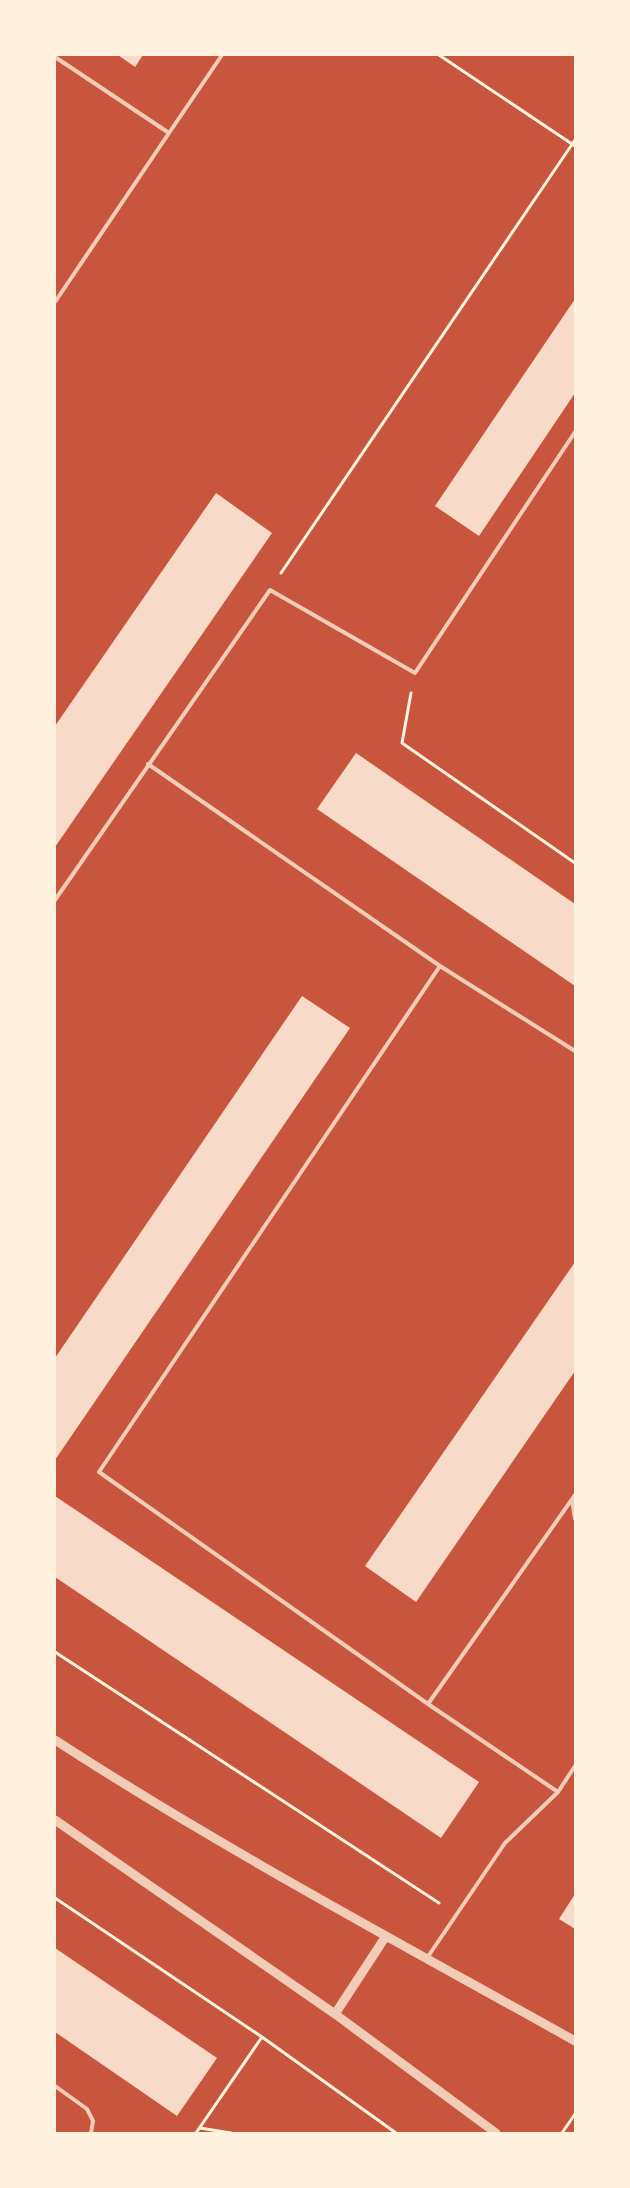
<svg xmlns="http://www.w3.org/2000/svg" width="630" height="2188" viewBox="0 0 630 2188" font-family="Raleway,sans-serif">
  <style>
    .building { fill: #f7dbc8 }
    .lines { fill: none; stroke-linecap: round; stroke-linejoin: round }
    .path { stroke: #fff3e0; stroke-width: 3 }
    .service { stroke: #f1ccb7; stroke-width: 4 }
    .tertiary { stroke: #f1ccb7; stroke-width: 9 }
  </style>
  <rect width="100%" height="100%" fill="#c8553d"/>
  <!-- building -->
  <path class="building" d="M118,55H143L135,67Z
    M575,299V393L479,536L435,506Z
    M216,493L272,533L55,847V726Z
    M356,753L575,904V986L317,809Z
    M302,996L350,1028L55,1460V1358Z
    M575,1262V1371L416,1602L365,1566Z
    M55,1496L479,1782L441,1838L55,1577Z
    M575,1894V1929L559,1919Z
    M55,1948L217,2058L177,2116L55,2032Z"/>
  <g class="lines">
    <!-- path -->
    <path class="path" d="M439,55L575,146
      M281,573L575,140
      M411,693L402,743L575,863
      M55,1652L439,1903
      M55,1898L262,2037L396,2133
      M200,2128L231,2133
      M196,2133L262,2037
      M562,2133L575,2114"/>
    <!-- service -->
    <path class="service" d="M55,57L169,133L55,302
      M169,133L222,55
      M148,764L440,966L575,1051
      M55,900L270,590L415,673L575,432
      M440,966L99,1472L428,1704L558,1792L575,1766
      M572,1500L575,1519
      M428,1704L575,1495
      M427,1958L505,1843L558,1792
      M55,2086L87,2109L93,2121L91,2133"/>
    <!-- tertiary -->
    <path class="tertiary" d="M55,1740C223,1849 400,1943 575,2041
      M55,1820L335,2014L496,2133
      M335,2014L386,1936"/>
  </g>
  <!-- border -->
  <rect width="630" height="2188" fill="none" stroke="#fff3e0" stroke-width="112"/>
</svg>
